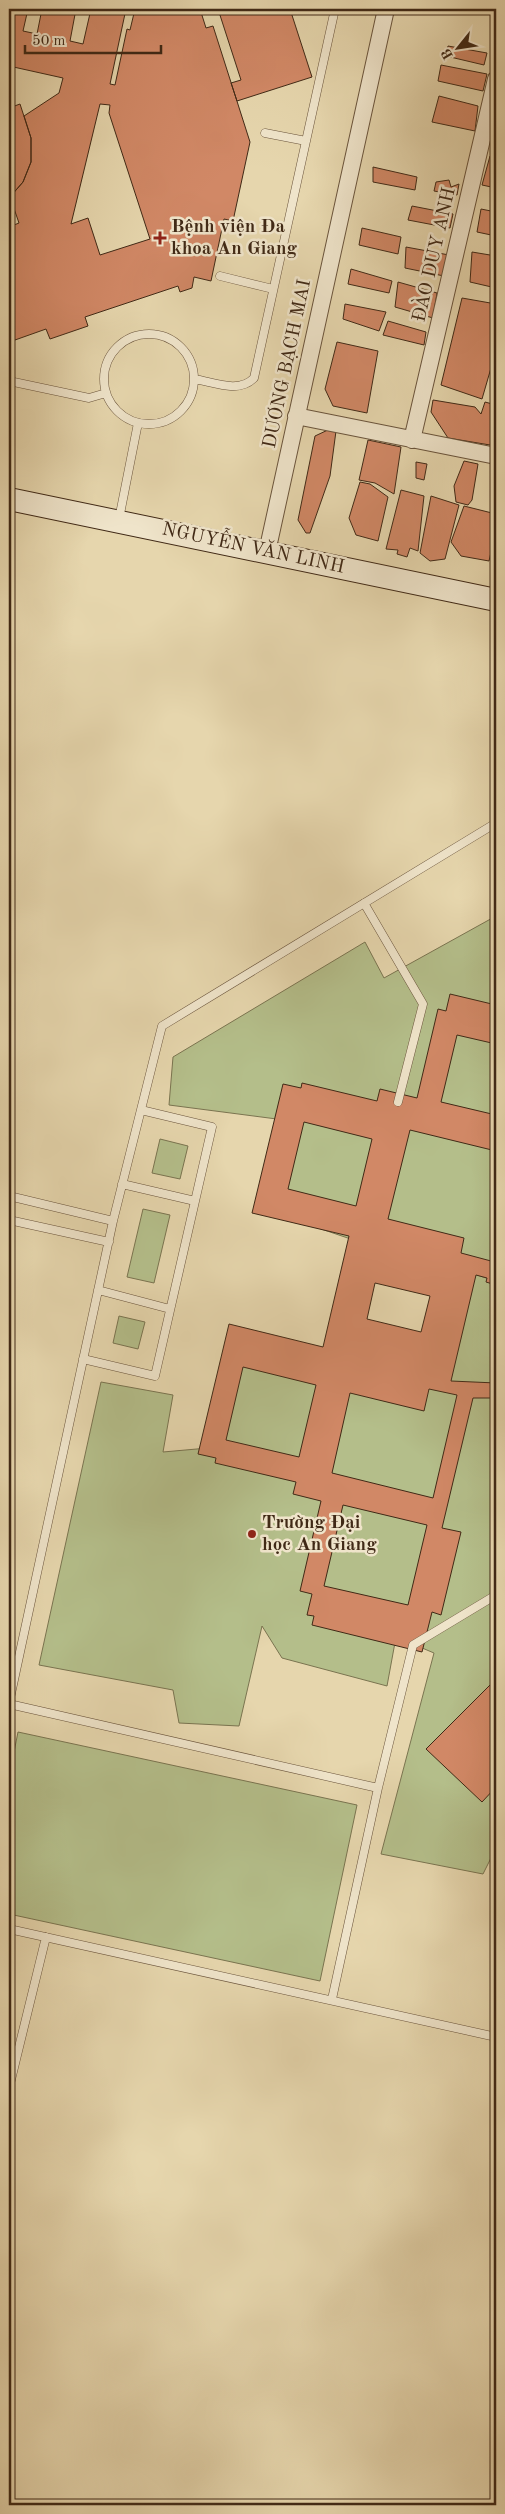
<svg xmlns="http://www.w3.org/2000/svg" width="505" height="2514" viewBox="0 0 505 2514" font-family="'Old Standard TT',serif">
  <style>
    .green { fill: #b4be8a; stroke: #7a7450 }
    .building { fill: #d18866; stroke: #402916; fill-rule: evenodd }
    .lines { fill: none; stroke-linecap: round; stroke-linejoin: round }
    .lane-casing { stroke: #6a543c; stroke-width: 9 }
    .street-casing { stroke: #6a543c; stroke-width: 18 }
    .secondary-casing { stroke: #402916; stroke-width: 24 }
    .lane { stroke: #efe4ca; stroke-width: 8 }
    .street { stroke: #efe4ca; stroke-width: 16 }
    .secondary { stroke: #efe4ca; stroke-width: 22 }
    .poi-dot { fill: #8f2418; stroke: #efe4ca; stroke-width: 2 }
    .labels { text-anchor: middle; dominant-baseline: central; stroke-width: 5; stroke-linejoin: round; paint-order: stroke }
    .poi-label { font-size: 19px; font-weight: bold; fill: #402916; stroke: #efe4ca; text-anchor: start }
    .street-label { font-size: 19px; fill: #402916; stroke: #efe4ca }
  </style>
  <rect width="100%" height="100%" fill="#e6d6ad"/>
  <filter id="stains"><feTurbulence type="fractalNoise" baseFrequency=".004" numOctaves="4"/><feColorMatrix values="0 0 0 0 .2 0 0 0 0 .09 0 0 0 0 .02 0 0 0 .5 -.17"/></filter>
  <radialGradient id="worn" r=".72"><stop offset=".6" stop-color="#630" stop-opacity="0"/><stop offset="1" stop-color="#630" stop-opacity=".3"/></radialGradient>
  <!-- green -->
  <path class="green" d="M496,916V1277L477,1275L496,1281V1742L485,1754L489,1782L496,1796V1848L483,1874L381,1854L434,1653L396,1637L387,1686L282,1658L262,1626L239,1726L179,1723L173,1690L39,1665L101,1382L173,1395L163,1452L208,1448L227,1349L426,1359L451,1273L271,1212L292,1121L169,1105L173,1057L365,942L384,978Z
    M160,1139L188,1146L180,1179L152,1173Z
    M143,1209L170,1215L154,1283L127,1277Z
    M119,1316L145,1322L138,1349L113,1343Z
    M18,1732L357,1805L320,1981L9,1914V1777Z"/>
  <!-- building -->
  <path class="building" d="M10,9H28L23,31L37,34L42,9H76L70,41L83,44L91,9H126L110,84L115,85L127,29L130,30L135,9H200L206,28L213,26L250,142L233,221L224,219L211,281L194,277L192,288L180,292L178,286L85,317L88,326L50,339L46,329L15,340L13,335L9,337V227L19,223L10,197L23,182L31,162V138L24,116L59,93L63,78L9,66ZM100,104L110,105L109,113L150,239L100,255L88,218L71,224Z
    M218,9H290L312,77L237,101L231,83L241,80Z
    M477,9H496V13Z
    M448,46L487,53L484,65L446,56Z
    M441,65L487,74L483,91L438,81Z
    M439,96L478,106L475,131L432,122Z
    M20,104L31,138V162L23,182L9,198V108Z
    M490,156L496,158V188L482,185Z
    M373,167L417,177L415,190L373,182Z
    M449,180L451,187L459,184L457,195L434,191L436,182Z
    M412,206L453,214L450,228L408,220Z
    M481,209L496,212V236L477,232Z
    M362,228L401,237L398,254L359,245Z
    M406,247L449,255L444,276L405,268Z
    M472,252L496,256V288L470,282Z
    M351,269L392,281L389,293L348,284Z
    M398,282L437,293L433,318L395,307Z
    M462,298L496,304V369L491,368L482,399L441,385Z
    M345,304L386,312L379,331L343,319Z
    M388,321L426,332L424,345L383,335Z
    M337,342L378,351L367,413L333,406L325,389Z
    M433,400L475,407L481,414L485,402L496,405V446L448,438L431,412Z
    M330,429L336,431L330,476L310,533H306L298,520L315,436Z
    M368,440L401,447L394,494L375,483L359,480Z
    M464,461L478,464L472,500L468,505L456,502L454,486Z
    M416,462L427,464L424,480L416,478Z
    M360,482L370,484L388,497L378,541L356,535L349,518Z
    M401,490L424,496L418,551L410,548L407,557L397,554L398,550L386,549Z
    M431,496L459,505L445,559L430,561L420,553Z
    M464,506L496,514V530L489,561L461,556L451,542Z
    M450,994L496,1005V1044L457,1035L441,1102L496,1115V1151L410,1130L388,1219L464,1238L461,1253L491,1261L496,1238V1285L486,1282L487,1278L476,1275L451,1381L496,1383V1398H473L442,1528L461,1532L441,1615L432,1612L422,1652L312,1625L314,1616L307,1615L312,1594L300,1591L321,1501L293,1494L296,1482L215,1463L216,1458L198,1454L229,1324L323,1347L349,1236L252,1213L283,1084L301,1088L302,1083L377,1101L380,1089L417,1098L438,1009L446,1011ZM304,1122L372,1139L356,1206L288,1189ZM375,1283L430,1296L421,1332L367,1319ZM243,1367L316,1385L299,1457L226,1440ZM429,1389L457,1395L433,1498L332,1473L350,1393L424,1411ZM343,1505L427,1525L408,1605L324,1586Z
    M496,1679V1787L482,1802L426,1749Z"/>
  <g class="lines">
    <defs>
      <path id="lane" d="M265,133L306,141
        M220,276L273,289
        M104 379a45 45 0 1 1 90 0a45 45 0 1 1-90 0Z
        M194,379C213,382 239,394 254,378L335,9
        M9,381L89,398L106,393
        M119,519L138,423
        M364,903L423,1004L398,1102
        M122,1184L195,1201
        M9,1196L113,1221
        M9,1220L109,1242
        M98,1290L170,1309
        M83,1359L155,1376L212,1127L141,1110
        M9,1703L113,1221L162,1026L496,823
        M9,1704L378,1788L332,1999
        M378,1788L413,1645L496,1595
        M9,1929L496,2037
        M9,2088L46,1937"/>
      <path id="street" d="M296,416L496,456
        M412,440L496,79
        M267,552L386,9"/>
      <path id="secondary" d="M9,499L496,600"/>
    </defs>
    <!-- lane casing -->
    <use href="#lane" class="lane-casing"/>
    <!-- street casing -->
    <use href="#street" class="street-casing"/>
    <!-- secondary casing -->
    <use href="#secondary" class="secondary-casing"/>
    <!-- lane -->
    <use href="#lane" class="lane"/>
    <!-- street -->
    <use href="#street" class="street"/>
    <!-- secondary -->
    <use href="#secondary" class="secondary"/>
  </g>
  <!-- markers -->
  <g class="poi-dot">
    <path d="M157.5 230.5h5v5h5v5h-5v5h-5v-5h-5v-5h5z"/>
    <circle cx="252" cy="1534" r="5"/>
  </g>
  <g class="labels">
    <!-- poi labels -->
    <g class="poi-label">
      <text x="171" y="227">Bệnh viện Đa<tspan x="171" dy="22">khoa An Giang</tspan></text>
      <text x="262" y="1523">Trường Đại<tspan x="262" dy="22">học An Giang</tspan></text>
    </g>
    <!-- street labels -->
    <g class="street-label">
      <text transform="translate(435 255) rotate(-77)">ĐÀO DUY ANH</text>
      <text transform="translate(288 364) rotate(-78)">DƯƠNG BẠCH MAI</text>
      <text transform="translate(253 549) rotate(12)">NGUYỄN VĂN LINH</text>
    </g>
  </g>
  <!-- margin -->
  <rect width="505" height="2514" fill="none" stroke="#e6d6ad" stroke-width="30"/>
  <rect x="10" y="10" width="485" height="2494" fill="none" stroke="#402916" stroke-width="2.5"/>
  <rect x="15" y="15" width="475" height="2484" fill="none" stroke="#402916"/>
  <!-- north arrow -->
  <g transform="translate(458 48) rotate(240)" stroke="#efe4ca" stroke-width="4" paint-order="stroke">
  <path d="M0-4L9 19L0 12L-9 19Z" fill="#402916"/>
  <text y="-8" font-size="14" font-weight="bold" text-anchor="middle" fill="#402916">B</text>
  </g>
  <!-- scale -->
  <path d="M25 45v8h136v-8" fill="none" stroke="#402916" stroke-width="2.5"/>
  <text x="32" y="45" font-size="15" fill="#402916" stroke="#efe4ca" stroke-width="4" paint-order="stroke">50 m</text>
  <rect width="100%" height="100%" filter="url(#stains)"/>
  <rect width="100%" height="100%" fill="url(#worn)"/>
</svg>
